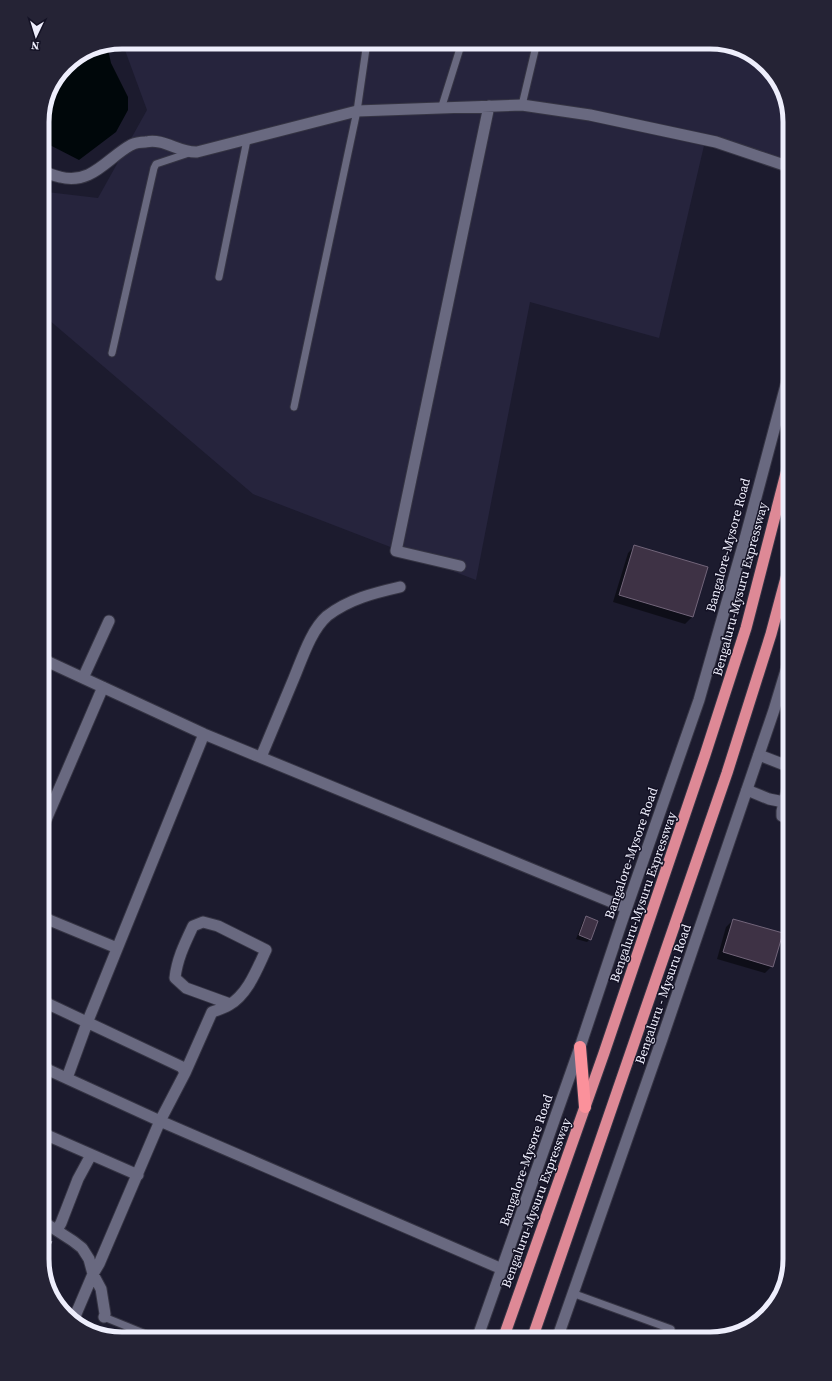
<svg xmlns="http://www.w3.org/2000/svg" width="832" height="1381" viewBox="0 0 832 1381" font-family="'Source Serif 4',serif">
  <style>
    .built { fill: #26243d }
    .water { fill: #00070a }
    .shadow { fill: #0007 }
    .building { fill: #3e3245; stroke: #72657a }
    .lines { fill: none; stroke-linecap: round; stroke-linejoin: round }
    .service-casing { stroke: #353443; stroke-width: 9 }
    .minor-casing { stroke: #353443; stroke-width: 13 }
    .tertiary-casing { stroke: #353443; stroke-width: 13 }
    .trunk-casing { stroke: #353443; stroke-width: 13 }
    .motorway-casing { stroke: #353443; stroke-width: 14 }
    .path { stroke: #8f8f9f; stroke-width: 2; stroke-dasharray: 4 2; stroke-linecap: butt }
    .service { stroke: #696980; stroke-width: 7 }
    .minor { stroke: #696980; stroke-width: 11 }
    .tertiary { stroke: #696980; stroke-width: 11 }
    .trunk { stroke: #de8996; stroke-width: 11 }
    .motorway { stroke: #fb919b; stroke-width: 12 }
    .labels { text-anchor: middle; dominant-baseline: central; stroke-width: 3; stroke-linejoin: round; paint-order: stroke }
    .street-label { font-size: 13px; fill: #eeeefc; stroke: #131124 }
    .rim { fill: none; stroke: #eeeefc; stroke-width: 5 }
  </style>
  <rect width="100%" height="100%" fill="#1c1b2e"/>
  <!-- built -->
  <path class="built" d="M122,42H715L754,56L782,87L790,122V164L706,137L659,338L530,302L476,580L253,494L42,314V202L47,192L98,198L147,110Z"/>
  <!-- water -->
  <path class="water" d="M107,45L111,63L128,97V110L116,132L79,160L42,141V117L50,87L66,65L92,48Z"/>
  <!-- shadow -->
  <path class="shadow" d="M635,546L692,617L685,624L613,602L628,553Z
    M586,917L590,939L587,942L576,939L583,921Z
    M733,920L772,966L765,973L717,959L726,927Z"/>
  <!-- building -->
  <path class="building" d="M634,545L708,567L693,617L619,595Z
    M586,916L598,921L591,940L579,935Z
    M733,919L783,933L773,967L723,952Z"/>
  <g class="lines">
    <defs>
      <path id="service" d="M522,105L537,42
        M441,109L462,42
        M219,277L247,140
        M112,353L154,168L156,164L189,153
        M294,407L357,111L367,42
        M572,1293L671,1329
        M104,1317L158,1339"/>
      <path id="minor" d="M42,171C48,173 54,176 60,177C92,185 107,158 131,145C135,143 141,142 146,142C164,138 179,153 197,152L357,111L522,105L590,115L716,142L790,167
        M460,566L396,551C426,403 459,255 489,106
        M42,659L204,734L626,908
        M83,678L109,621
        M759,755L790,767
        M261,757C272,731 283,704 294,678C302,659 311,630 327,616C349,599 374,593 400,587
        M747,790L769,799L784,802
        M790,819L782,816V811L790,778
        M42,829L103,687
        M42,917L117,948
        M42,1001L182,1067L185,1073L160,1121L99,1264L93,1274L101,1289L105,1314L104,1317
        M42,1067L160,1121L502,1269
        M185,1073L212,1012C218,1010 224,1008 229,1005C248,994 257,969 266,950L218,926L203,922L193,926C185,943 177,959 175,978L186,988L230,1004
        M67,1078L87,1023L204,734
        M42,1133L138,1175
        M42,1221L73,1241L82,1248L89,1259L93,1274L73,1321
        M57,1230L61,1223L78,1179L91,1155"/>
      <path id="tertiary" d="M477,1339L580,1047L621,924L699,700L746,535L790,370
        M557,1339L662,1039L774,710L790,657"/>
      <path id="trunk" d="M503,1339L604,1053L705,755L746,628L790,458
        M532,1339L727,773L771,634L790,563"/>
      <path id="motorway" d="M580,1047L585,1107"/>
    </defs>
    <!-- service casing -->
    <use href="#service" class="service-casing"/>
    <!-- minor casing -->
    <use href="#minor" class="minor-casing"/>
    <!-- tertiary casing -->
    <use href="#tertiary" class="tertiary-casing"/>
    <!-- trunk casing -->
    <use href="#trunk" class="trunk-casing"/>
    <!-- motorway casing -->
    <use href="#motorway" class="motorway-casing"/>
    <!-- path -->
    <path class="path" d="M42,1261L52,1240"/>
    <!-- service -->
    <use href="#service" class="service"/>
    <!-- minor -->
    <use href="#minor" class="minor"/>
    <!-- tertiary -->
    <use href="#tertiary" class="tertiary"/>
    <!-- trunk -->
    <use href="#trunk" class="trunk"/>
    <!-- motorway -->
    <use href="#motorway" class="motorway"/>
  </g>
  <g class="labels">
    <!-- street labels -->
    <g class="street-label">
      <text transform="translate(728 545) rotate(-75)">Bangalore-Mysore Road</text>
      <text transform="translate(740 589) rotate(-75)">Bengaluru-Mysuru Expressway</text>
      <text transform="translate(631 853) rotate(-71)">Bangalore-Mysore Road</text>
      <text transform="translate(643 897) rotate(-71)">Bengaluru-Mysuru Expressway</text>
      <text transform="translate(663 994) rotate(-71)">Bengaluru - Mysuru Road</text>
      <text transform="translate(526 1160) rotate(-71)">Bangalore-Mysore Road</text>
      <text transform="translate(536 1203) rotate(-70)">Bengaluru-Mysuru Expressway</text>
    </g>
  </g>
  <!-- crop -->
  <path d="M0 0H832V1381H0ZM122 49H710A73 73 0 0 1 783 122V1259A73 73 0 0 1 710 1332H122A73 73 0 0 1 49 1259V122A73 73 0 0 1 122 49Z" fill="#252335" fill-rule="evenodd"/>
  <path class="rim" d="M122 49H710A73 73 0 0 1 783 122V1259A73 73 0 0 1 710 1332H122A73 73 0 0 1 49 1259V122A73 73 0 0 1 122 49Z"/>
  <!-- north arrow -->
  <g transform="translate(36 36) rotate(184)" stroke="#131124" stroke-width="3" paint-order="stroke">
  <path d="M0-3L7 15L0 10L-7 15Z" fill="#eeeefc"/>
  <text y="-6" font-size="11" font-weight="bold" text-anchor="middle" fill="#eeeefc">N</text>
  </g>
</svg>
